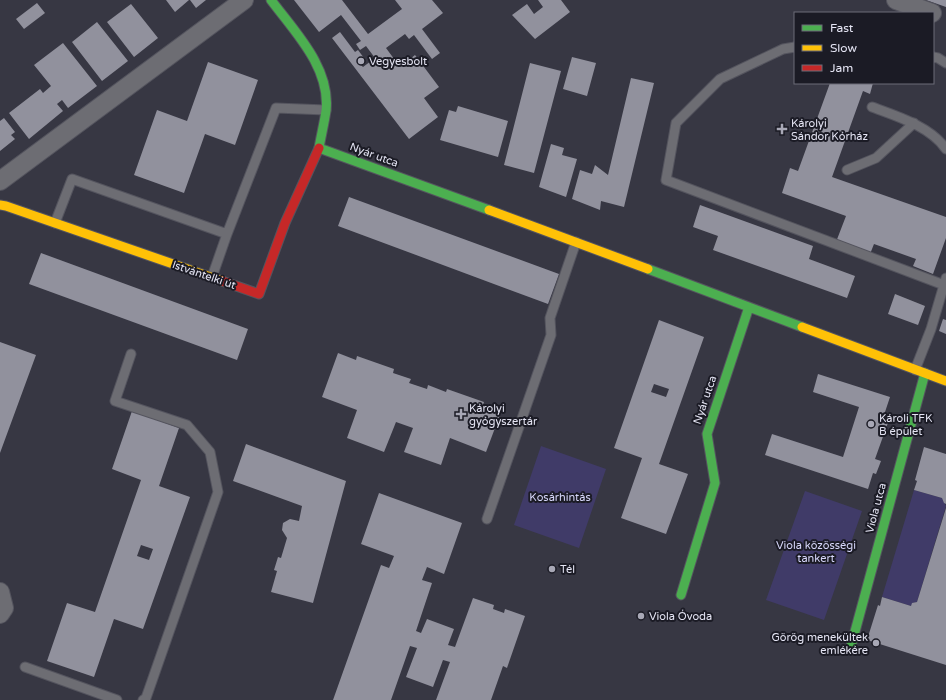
<svg xmlns="http://www.w3.org/2000/svg" width="946" height="700" viewBox="0 0 946 700" font-family="'Varela Round',sans-serif">
  <style>
    .green { fill: #403b68 }
    .building { fill: #91919d; fill-rule: evenodd }
    .lines { fill: none; stroke-linecap: round; stroke-linejoin: round }
    .lane-casing { stroke: #54545e; stroke-width: 11 }
    .street-casing { stroke: #54545e; stroke-width: 20 }
    .fast-casing { stroke: #54545e; stroke-width: 11 }
    .slow-casing { stroke: #54545e; stroke-width: 11 }
    .jam-casing { stroke: #54545e; stroke-width: 11 }
    .lane { stroke: #6d6d73; stroke-width: 9 }
    .street { stroke: #6d6d73; stroke-width: 18 }
    .fast { stroke: #4caf50; stroke-width: 9 }
    .slow { stroke: #ffc107; stroke-width: 9 }
    .jam { stroke: #c62828; stroke-width: 9 }
    .poi-dot { fill: #a8a8b6; stroke: #1b1b25; stroke-width: 1.5 }
    .labels { text-anchor: middle; dominant-baseline: central; stroke-width: 4; stroke-linejoin: round; paint-order: stroke }
    .poi-label { font-size: 11px; fill: #e5e5f4; stroke: #1b1b25; text-anchor: start }
    .street-label { font-size: 11px; fill: #e5e5f4; stroke: #1b1b25 }
    .park-label { font-size: 11px; fill: #d7d7fa; stroke: #1b1b25 }
  </style>
  <rect width="100%" height="100%" fill="#373743"/>
  <!-- green -->
  <path class="green" d="M541,446L606,469L579,548L514,525Z
    M914,490L942,498L946,506L917,602L913,603L911,606L882,597Z
    M805,491L862,511L824,620L766,600Z"/>
  <!-- building -->
  <path class="building" d="M166,0H189L175,12Z
    M190,0H206L196,8Z
    M294,0H342L368,34L402,9L395,0H432L443,13L422,29L440,53L432,59L414,35L409,39L405,34L386,48L400,67L415,55L439,87L424,98L438,117L409,139L332,38L340,32L355,52L358,50L364,58L358,62L363,67L375,58L366,46L360,50L356,44L361,41L341,15L319,32Z
    M538,0H561L570,12L535,39L512,15L527,4L534,14L543,7Z
    M926,0H946V7Z
    M37,3L45,13L24,29L16,19Z
    M131,4L158,38L134,57L107,22Z
    M97,22L128,61L102,81L72,42Z
    M63,43L97,86L68,108L62,100L57,104L63,111L29,139L9,113L40,89L43,93L51,86L34,65Z
    M572,57L596,63L587,96L563,89Z
    M208,62L258,80L235,145L205,134L184,193L134,175L157,110L187,121Z
    M530,63L561,71L534,173L504,165Z
    M631,78L654,83L624,207L601,201L600,210L572,199L580,170L592,174L595,165L608,175Z
    M830,83H873L870,94L863,91L832,177L946,217V238L933,274L913,266L916,259L874,244L870,254L836,242L846,216L782,193L790,168L798,171Z
    M458,106L508,121L498,157L440,140L449,110L456,112Z
    M4,118L15,132L11,135L15,139L0,151V121Z
    M551,144L564,148L562,155L577,159L566,197L539,187Z
    M349,197L559,274L548,304L338,226Z
    M700,205L813,246L809,259L855,276L847,298L713,250L718,236L693,227Z
    M41,253L248,329L237,360L29,284Z
    M895,294L925,306L918,325L888,314Z
    M943,319L946,320V334L939,331Z
    M659,320L704,337L659,464L688,474L666,534L621,518L642,458L614,448ZM654,384L669,389L666,397L651,392Z
    M0,342L36,355L0,453Z
    M338,353L356,360L357,356L394,369L393,373L411,379L409,383L427,389L428,385L446,392L447,389L484,402L483,405L501,412L486,452L450,438L441,465L404,452L413,428L396,422L384,452L347,438L357,410L322,397Z
    M818,374L890,397L884,415L890,417L875,459L881,461L876,474L873,473L868,489L765,455L772,434L843,457L859,407L813,392Z
    M132,411L179,428L159,486L190,497L143,629L114,619L94,677L47,661L67,603L95,612L141,480L112,469ZM141,545L153,549L149,560L137,556Z
    M246,444L346,481L313,603L271,592L277,571L274,570L278,557L281,558L287,538L282,530L283,523L290,519L299,521L302,506L233,481Z
    M924,447L946,454V504L944,503L942,498L914,490L917,481L915,480Z
    M379,493L462,523L444,574L427,567L422,580L432,583L416,631L421,633L427,619L454,629L448,645L455,647L473,598L494,605L493,609L504,613L505,609L525,616L507,668L503,666L491,700H436L450,662L443,660L433,687L406,677L417,648L410,646L391,700H333L381,565L389,568L394,556L361,544Z
    M946,508V665L867,640L878,605L880,606L882,597L911,606L912,603L917,602Z"/>
  <g class="lines">
    <defs>
      <path id="lane" d="M795,47L783,49L720,79L676,123L666,180L944,285
        M933,57L938,58L946,63
        M872,107C896,116 930,126 946,149
        M847,170L876,158L914,123
        M55,223L72,179L227,234L276,108L326,110
        M212,277L227,234
        M131,354L115,401L187,425L210,452L218,492L146,698L143,700
        M915,370L931,329L946,278
        M487,519L551,335L550,318L576,242
        M25,667L117,700"/>
      <path id="street" d="M896,0L932,13
        M0,181L244,0
        M0,592L4,608L0,614"/>
      <path id="fast" d="M271,0C295,32 331,68 326,111C324,124 321,136 319,148L489,210
        M648,269L802,327
        M681,595L715,483L707,434L749,307
        M850,650L925,373"/>
      <path id="slow" d="M0,205L6,206L222,281
        M489,210L648,269
        M802,327L946,381"/>
      <path id="jam" d="M222,281L259,294L285,223L319,148"/>
    </defs>
    <!-- lane casing -->
    <use href="#lane" class="lane-casing"/>
    <!-- street casing -->
    <use href="#street" class="street-casing"/>
    <!-- fast casing -->
    <use href="#fast" class="fast-casing"/>
    <!-- slow casing -->
    <use href="#slow" class="slow-casing"/>
    <!-- jam casing -->
    <use href="#jam" class="jam-casing"/>
    <!-- lane -->
    <use href="#lane" class="lane"/>
    <!-- street -->
    <use href="#street" class="street"/>
    <!-- fast -->
    <use href="#fast" class="fast"/>
    <!-- slow -->
    <use href="#slow" class="slow"/>
    <!-- jam -->
    <use href="#jam" class="jam"/>
  </g>
  <!-- markers -->
  <g class="poi-dot">
    <circle cx="361" cy="61" r="4"/>
    <path d="M780 123h4v4h4v4h-4v4h-4v-4h-4v-4h4z"/>
    <path d="M459 408h4v4h4v4h-4v4h-4v-4h-4v-4h4z"/>
    <circle cx="871" cy="424" r="4"/>
    <circle cx="552" cy="569" r="4"/>
    <circle cx="641" cy="616" r="4"/>
    <circle cx="876" cy="643" r="4"/>
  </g>
  <g class="labels">
    <!-- poi labels -->
    <g class="poi-label">
      <text x="369" y="61">Vegyesbolt</text>
      <text x="791" y="123">Károlyi<tspan x="791" dy="13">Sándor Kórház</tspan></text>
      <text x="469" y="408">Károlyi<tspan x="469" dy="13">gyógyszertár</tspan></text>
      <text x="879" y="418">Károli TFK<tspan x="879" dy="13">B épület</tspan></text>
      <text x="560" y="569">Tél</text>
      <text x="649" y="616">Viola Óvoda</text>
      <text x="868" y="637" text-anchor="end">Görög menekültek<tspan x="868" dy="13">emlékére</tspan></text>
    </g>
    <!-- street labels -->
    <g class="street-label">
      <text transform="translate(374 155) rotate(20)">Nyár utca</text>
      <text transform="translate(204 275) rotate(19)">Istvántelki út</text>
      <text transform="translate(705 400) rotate(-71)">Nyár utca</text>
      <text transform="translate(876 508) rotate(-75)">Viola utca</text>
    </g>
    <!-- park labels -->
    <g class="park-label">
      <text x="560" y="497">Kosárhintás</text>
      <text x="816" y="545">Viola közösségi<tspan x="816" dy="13">tankert</tspan></text>
    </g>
  </g>
  <!-- legend -->
  <rect x="794" y="12" width="140" height="72" fill="#1b1b25" stroke="#6c6c78"/>
  <rect x="802" y="25" width="20" height="6" fill="#4caf50" stroke="#6c6c78"/>
  <text x="830" y="32" font-size="12" fill="#e5e5f4">Fast</text>
  <rect x="802" y="45" width="20" height="6" fill="#ffc107" stroke="#6c6c78"/>
  <text x="830" y="52" font-size="12" fill="#e5e5f4">Slow</text>
  <rect x="802" y="65" width="20" height="6" fill="#c62828" stroke="#6c6c78"/>
  <text x="830" y="72" font-size="12" fill="#e5e5f4">Jam</text>
</svg>
